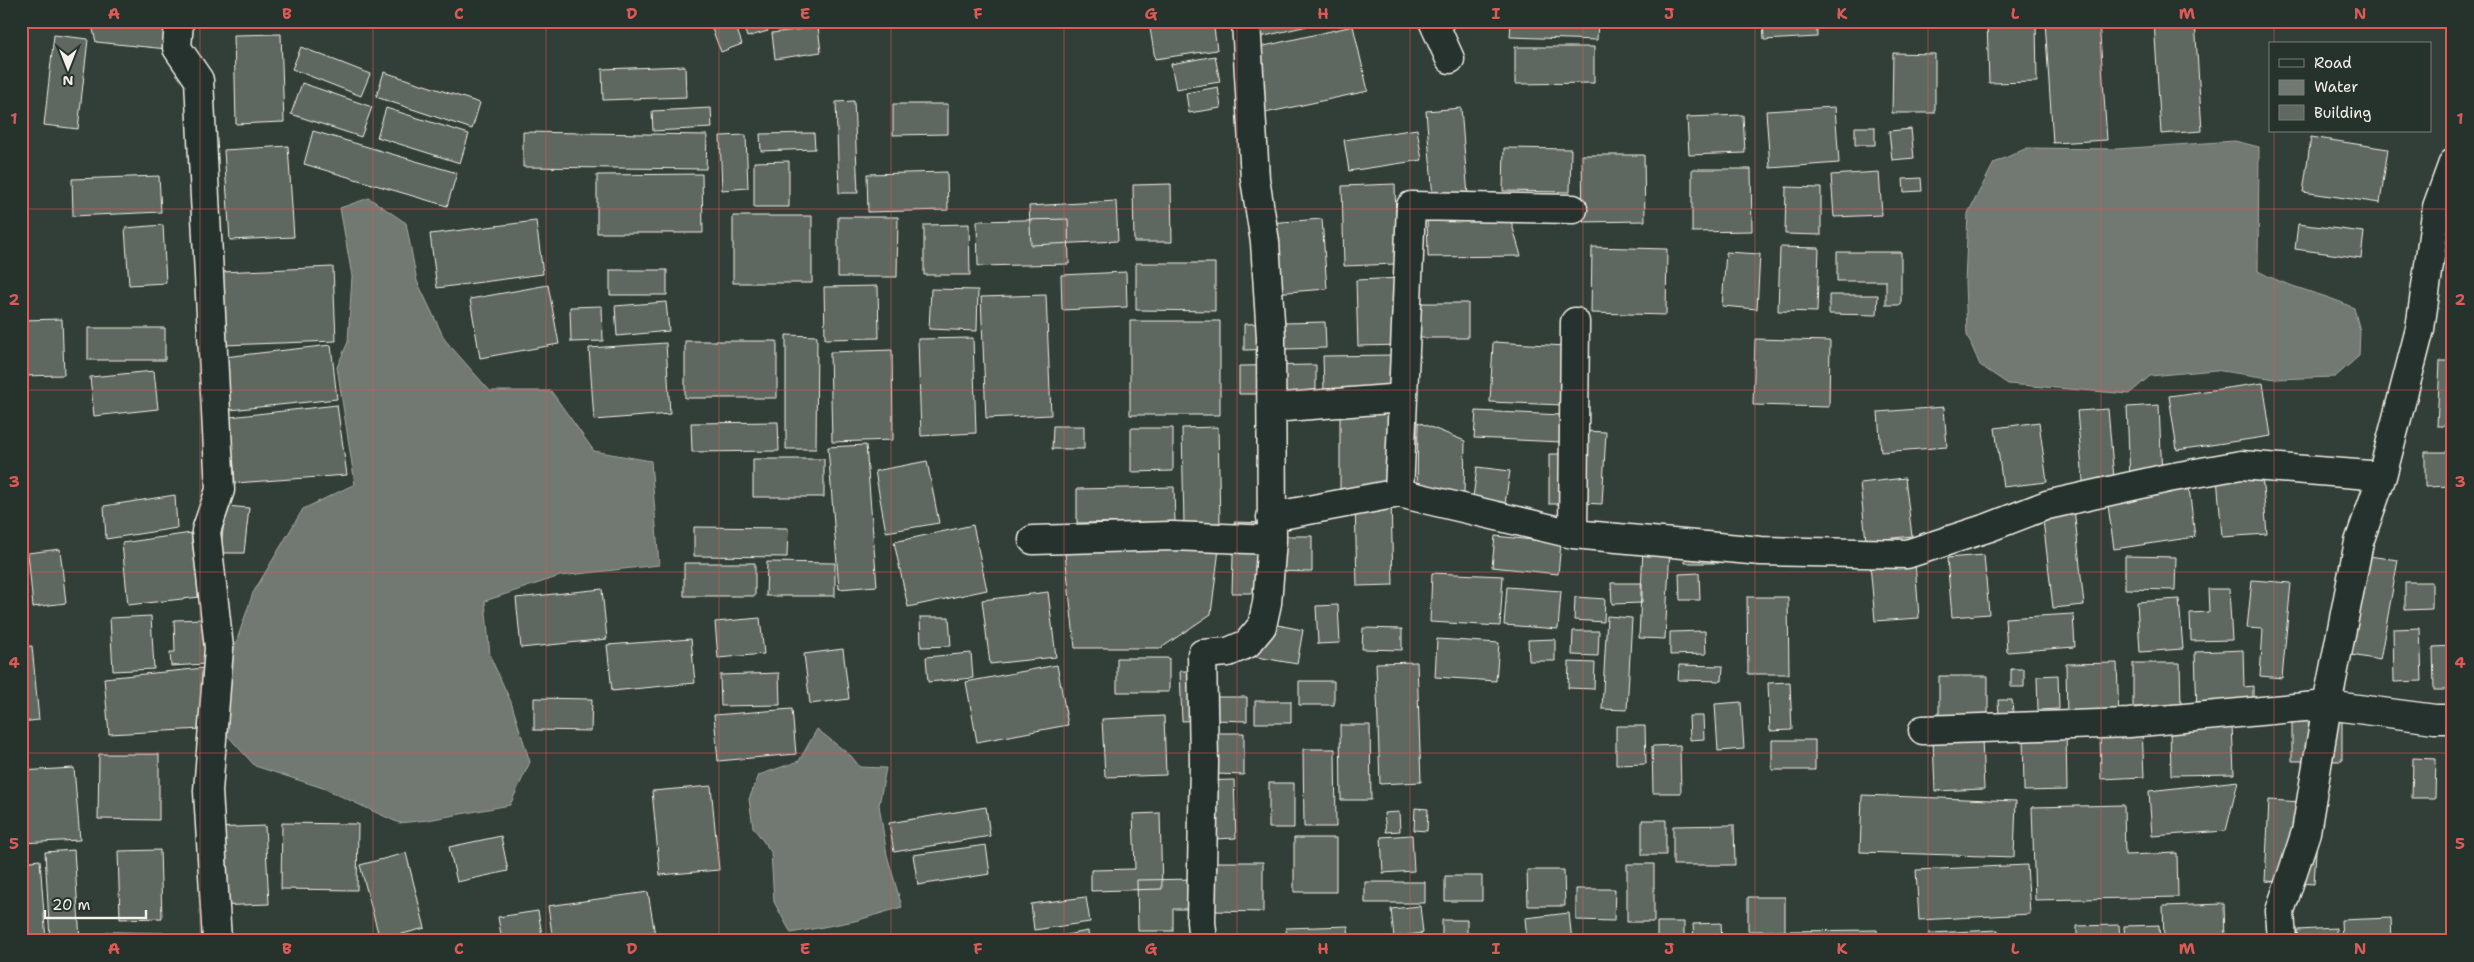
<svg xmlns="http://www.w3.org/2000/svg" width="2474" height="962" viewBox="0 0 2474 962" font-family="'Shantell Sans',sans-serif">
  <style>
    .water { fill: #727972; stroke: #a6a9a1 }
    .building { fill: #5f6861; stroke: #f4f1e8 }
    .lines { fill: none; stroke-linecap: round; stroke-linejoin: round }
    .minor-casing { stroke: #f4f1e8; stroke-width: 31 }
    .minor { stroke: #26332d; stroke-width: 28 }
    .grid { fill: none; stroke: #de5a58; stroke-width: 1; stroke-opacity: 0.55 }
    .neatline { fill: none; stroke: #de5a58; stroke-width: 2 }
    .grid-label { font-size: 16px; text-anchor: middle; font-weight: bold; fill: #de5a58 }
  </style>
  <rect width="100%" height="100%" fill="#323e38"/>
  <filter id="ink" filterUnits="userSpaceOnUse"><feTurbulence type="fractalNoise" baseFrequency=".02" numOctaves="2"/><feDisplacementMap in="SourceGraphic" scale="10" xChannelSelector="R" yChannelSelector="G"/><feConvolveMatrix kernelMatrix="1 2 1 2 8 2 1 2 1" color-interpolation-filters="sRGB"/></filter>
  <g filter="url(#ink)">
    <!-- water -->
    <path class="water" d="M2235,141L2259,147L2258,271C2288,288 2323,293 2354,308L2360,331L2359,356L2335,377L2276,379L2215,370L2150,376L2129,394L2008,384L1980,365L1967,335L1965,283L1968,213L1994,163L2027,148L2116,149Z
      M369,198L406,223L417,281L445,340L490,391H551L594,451L651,461L659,565L560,576L485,601L490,656L511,702L530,762L510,805L428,820L399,823L323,788L255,766L218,725L232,654L253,593L303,509L355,484L337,367L348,342L352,276L340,208Z
      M817,729L851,756L860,767L886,768L879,805L887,855L902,907L855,921L791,933L774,902L771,852L753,827L749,799L759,775L799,761Z"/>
    <!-- building -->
    <path class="building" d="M91,21H168L167,49L96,42Z
      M709,21H734L742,44L721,52Z
      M742,21H765L768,31L747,37Z
      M769,21H789L772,27Z
      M1213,21L1217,50L1155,59L1149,22Z
      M1239,21H1306L1307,26L1244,41Z
      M1511,21H1598L1597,40L1510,37Z
      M1763,21H1817V37L1764,40Z
      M1987,21H2036L2037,82L1989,83Z
      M2045,21H2099L2107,140L2053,143Z
      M2154,21H2195L2202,131L2161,134Z
      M1353,26L1368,91L1265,113L1251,49Z
      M818,27L821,52L775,59L772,33Z
      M281,34L284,122L236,124L234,35Z
      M54,35L88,39L78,129L44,125Z
      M301,47L370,74L361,96L292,69Z
      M1515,47H1594V83L1515,84Z
      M1893,53L1935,54V113H1892Z
      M1215,56L1220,82L1176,89L1171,64Z
      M685,66L686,97L603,100L602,69Z
      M384,72L480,103L472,129L376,97Z
      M302,83L372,107L361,137L291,114Z
      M1218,87L1221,108L1189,113L1186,93Z
      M854,101L858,193H839L836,102Z
      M893,104H948V134L893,135Z
      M1835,107L1839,163L1770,168L1766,111Z
      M386,108L469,134L460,163L377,137Z
      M711,108L712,128L653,131L652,111Z
      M1461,108L1468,196L1433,198L1426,111Z
      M1743,115L1745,153L1689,155L1687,117Z
      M1855,127H1875V145H1855Z
      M1417,129L1422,160L1349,171L1344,140Z
      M1911,129L1914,158L1892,160L1889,131Z
      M313,131L457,173L447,206L304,164Z
      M523,132L707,135L706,169L523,167Z
      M814,133L815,149L761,151L760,134Z
      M746,135L748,188L722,190L720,136Z
      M2311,137L2388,149L2380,203L2303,192Z
      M288,146L294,237L230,240L224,150Z
      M1504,148L1571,149L1570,192L1503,191Z
      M1582,155H1644L1645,221L1583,222Z
      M789,161V207H754V162Z
      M1692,169H1751L1752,231L1692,232Z
      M947,172L948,210L868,212L867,174Z
      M1879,172L1882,215L1834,217L1831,175Z
      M702,174L703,233H597V175Z
      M159,176L161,212L73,216L72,179Z
      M1921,178L1922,191L1904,192L1903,179Z
      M1171,184L1172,242H1134L1133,185Z
      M1395,184L1397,264L1344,266L1342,186Z
      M1786,187L1821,188V235L1785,234Z
      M1116,201L1118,241L1031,245L1029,206Z
      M1509,214L1521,256L1428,257L1427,215Z
      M733,216H812V283H733Z
      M838,217H898L897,277H838Z
      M1068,219L1069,264L978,266L977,221Z
      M1322,219L1327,289L1260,294L1255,224Z
      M536,221L543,274L437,288L430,234Z
      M969,224L970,275H924V225Z
      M2298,224L2364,232L2361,258L2295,249Z
      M163,225L166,283L129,285L125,228Z
      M1592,247L1667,249L1666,315L1591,313Z
      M1780,247L1819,248L1817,312L1778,311Z
      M1726,252L1760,254L1757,309L1722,306Z
      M1837,252H1901V305H1886V281H1837Z
      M1136,263H1215V311L1136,310Z
      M333,267L336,341L224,345L221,272Z
      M610,270H667V295H610Z
      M1126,272L1127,307L1062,310L1061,275Z
      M1402,278L1404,345L1358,346L1356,280Z
      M548,285L559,344L480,358L470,299Z
      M878,286L879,338L825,339L824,287Z
      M931,289L978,290L977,331L929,329Z
      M1046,295L1051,415L986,418L981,297Z
      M1829,295H1878L1877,315L1829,314Z
      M666,302L669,331L617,336L615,306Z
      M1417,303H1468V338H1417Z
      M602,306L603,341L571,342L570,307Z
      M62,319L64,375L21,376V320Z
      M1130,321H1220V415H1130Z
      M1325,322L1326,348L1244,350V324Z
      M88,328H165V360H88Z
      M786,335L817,336L816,449H786Z
      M973,338L976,433L921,436L918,339Z
      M1755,339L1830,341L1829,407L1753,405Z
      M685,341H777V398H685Z
      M1493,342L1566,346L1562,405L1490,402Z
      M666,343L670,414L594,420L589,348Z
      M331,345L337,399L230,410L224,357Z
      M892,350L893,440L832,442L830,352Z
      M1394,355L1396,389L1324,391L1323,356Z
      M2440,361H2453V426H2437Z
      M1316,365V394H1239V366Z
      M154,371L158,409L94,416L90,377Z
      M2263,383L2271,436L2177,450L2169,396Z
      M337,405L347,475L235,483L230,417Z
      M2159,405L2162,478L2130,479L2127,407Z
      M1944,407L1947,447L1881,452L1878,412Z
      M2108,409L2116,502L2085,504L2077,411Z
      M1340,410L1391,411V490L1340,489Z
      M1476,411L1562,415L1561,442L1474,438Z
      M778,422L779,451L692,452L691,423Z
      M1418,422L1465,441L1464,495L1417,494Z
      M2039,422L2047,482L2003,487L1995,428Z
      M1053,426H1084V449H1052Z
      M1218,427L1220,523L1184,524L1182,428Z
      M1131,428H1173V471L1131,472Z
      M1584,431L1606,432L1602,504L1580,503Z
      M866,445L877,586L839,589L828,447Z
      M2425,452H2453V486L2425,487Z
      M1549,454H1565V504H1549Z
      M753,459H824V497H753Z
      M927,461L939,523L886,532L875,471Z
      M1477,467L1510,471L1504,511L1472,506Z
      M2262,474L2267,534L2222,537L2217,477Z
      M1905,478L1912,536L1866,541L1860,483Z
      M1174,487L1175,522L1077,523V489Z
      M2189,488L2195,537L2114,549L2107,498Z
      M175,495L177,528L106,539L104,506Z
      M1391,498L1393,585L1357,586L1355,499Z
      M226,506L249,508L244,553H220Z
      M2074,508L2084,605L2053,608L2042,511Z
      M1234,522L1270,523L1269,593H1232Z
      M973,525L987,590L908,607L894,542Z
      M694,527L788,528L787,557L694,556Z
      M191,533L200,597L128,605L122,543Z
      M1273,536H1312V572L1272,571Z
      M1495,536L1561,543L1558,574L1492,567Z
      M1220,541L1211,614L1161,648H1075L1064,544Z
      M1643,547L1670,548L1665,639L1639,638Z
      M60,549L66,603L33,607L28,553Z
      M1685,549H1719V563H1685Z
      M1984,555L1989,614L1952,617L1947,558Z
      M2361,555L2398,560L2380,660L2340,653Z
      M2125,556L2176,557L2175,590L2125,589Z
      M1915,561L1919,618L1875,621L1870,564Z
      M767,562L835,563V596H766Z
      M684,563H755V596H684Z
      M2448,570H2453V608H2447Z
      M1432,573L1503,576L1500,626L1430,622Z
      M1699,573L1700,600H1680L1679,574Z
      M2252,580L2291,583L2282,678L2260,676L2263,629L2247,628Z
      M2405,582H2432V609L2405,610Z
      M1611,583H1642V603L1612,604Z
      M1507,587L1561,591L1558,629L1504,625Z
      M602,589L607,639L521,648L516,598Z
      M2208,589H2229L2232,640L2191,641L2190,613L2209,612Z
      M1048,592L1056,657L990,664L982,600Z
      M1575,597L1605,599L1604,622L1574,620Z
      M1747,597H1788L1789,674H1748Z
      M2179,599L2183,649L2140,652L2137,602Z
      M1338,605L1340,643L1318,644L1316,606Z
      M2073,614L2075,647L2007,652L2005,618Z
      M151,616L154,669L113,671L110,618Z
      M1607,616L1632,618L1627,710L1602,709Z
      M920,617H949L951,646L921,647Z
      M760,618L764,654L718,658L715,622Z
      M204,619L206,664L171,666L170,652H175L174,620Z
      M1252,620L1303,630L1297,664L1245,655Z
      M1363,628L1402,629V650L1362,649Z
      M2420,628L2422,681L2394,682L2393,629Z
      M1573,631H1599L1598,656L1572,655Z
      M1705,631L1706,654L1670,655V632Z
      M691,639L695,683L612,691L607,645Z
      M1437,639L1499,643L1496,681L1435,677Z
      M1555,639V661H1529L1528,640Z
      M32,646L39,720L21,722V647Z
      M2453,646V690H2434L2433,647Z
      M843,649L849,699L810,704L804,654Z
      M2243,650L2244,687L2253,686V711L2197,713L2195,652Z
      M971,653L973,678L928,682L926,657Z
      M1117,658H1169V692H1117Z
      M1417,662L1421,782L1380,784L1376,663Z
      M1569,662L1595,663L1594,689L1568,688Z
      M2117,663L2119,719L2067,721L2066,664Z
      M2133,663H2180L2181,707H2133Z
      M1057,665L1068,725L977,742L966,682Z
      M1679,665L1723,666L1722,681L1678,680Z
      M204,668L202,729L109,734L104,678Z
      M2011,669H2024V687H2011Z
      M1180,671H1204L1205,720L1182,721Z
      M779,673L780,705L721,706L720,675Z
      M2058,675L2059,709L2038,710L2037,676Z
      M1939,676H1988V718H1939Z
      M1299,681H1334V705H1299Z
      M1790,682L1792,730L1770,731L1768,683Z
      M1213,697H1247V721L1212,720Z
      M534,698L592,699L591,731L534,730Z
      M1998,700H2012L2013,713L1999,714Z
      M1255,701H1291V723H1255Z
      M1741,702L1744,749L1718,751L1715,704Z
      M792,709L796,754L718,761L714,715Z
      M1164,716L1166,775L1105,777L1102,719Z
      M1689,716H1703L1704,739L1690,740Z
      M2292,719H2342V761H2292Z
      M1340,725H1370L1371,800H1341Z
      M2232,725L2234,774L2171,775L2170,727Z
      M1616,726H1645L1646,764L1616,765Z
      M2142,727L2144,777L2101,779L2100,729Z
      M2066,730L2067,790L2024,791L2023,732Z
      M1216,733H1244V775L1216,774Z
      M1982,737L1984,789L1935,791L1933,739Z
      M1772,740H1815V770H1772Z
      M1680,745L1681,793H1653L1652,746Z
      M1303,749H1335L1336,827H1304Z
      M99,754H159V820L98,819Z
      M2413,758L2436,759L2435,798H2412Z
      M74,768L80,840L21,843V771Z
      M1234,780L1236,838L1194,840L1192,781Z
      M2238,781L2226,831L2152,836L2149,791Z
      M1269,783H1294V828H1269Z
      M711,786L719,870L660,875L652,791Z
      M1862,795L2016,801L2014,857L1860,852Z
      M2269,800L2319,803L2314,884L2265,881Z
      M2124,805L2125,855L2177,853L2178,897L2035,900L2032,807Z
      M986,807L990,836L894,852L889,823Z
      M1415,808L1428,809L1427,831L1414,830Z
      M1399,812L1400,831L1386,832L1384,813Z
      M1160,813L1162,889L1091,891V870L1135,869L1133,814Z
      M1642,820H1666V855H1642Z
      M282,823L358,824L357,890L281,889Z
      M1734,825L1735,865H1673V826Z
      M265,826L269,904L214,906L210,828Z
      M1412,835L1414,871L1383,873L1381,837Z
      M501,836L508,871L457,882L449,847Z
      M1294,838H1336V892H1294Z
      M986,845L990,874L918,885L913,855Z
      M74,850L80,940L50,941L45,852Z
      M160,850L162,918L120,919L118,851Z
      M406,853L425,928L380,940L360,865Z
      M40,860L46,941H21V862Z
      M1215,862H1263V912L1215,911Z
      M1627,864H1654V922H1627Z
      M2027,865L2030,914L1919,920L1916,870Z
      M1527,870H1564L1565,906H1528Z
      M2448,871H2453V914H2452Z
      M1445,876H1482V901H1445Z
      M1197,879V909H1173V931H1138L1137,880Z
      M1365,882H1425V903H1365Z
      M1576,889H1615L1614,921L1576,920Z
      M648,892L656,941H553L548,906Z
      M1086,897L1090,922L1034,930L1031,904Z
      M1748,897H1785V931H1748Z
      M2224,904L2225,941H2164L2163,906Z
      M1420,906L1423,933L1394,937L1391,909Z
      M538,911L543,941H502L498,917Z
      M1569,913L1572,941H1527L1525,918Z
      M2391,918L2392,941H2342L2341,920Z
      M1442,920H1467V941H1442Z
      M1657,922H1684V941H1657Z
      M1721,923L1722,941H1694L1693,924Z
      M2119,925L2120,941H2077V926Z
      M2159,925L2160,941H2125L2124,926Z
      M1348,926L1349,941H1287L1286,928Z
      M2336,928V941H2297V930Z
      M1877,930V941H1785L1784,931Z
      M1998,930L1999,941H1929V933Z
      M1088,931L1089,941H1033Z
      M107,932L165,933V941H107Z"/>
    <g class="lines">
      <defs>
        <path id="minor" d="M179,21L177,48L199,80L220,490L206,531L219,648L208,791L217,941
          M1433,21L1450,59
          M1272,408L1403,398
          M1399,493L1411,206L1573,209
          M1271,517L1399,493L1573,534L1761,551L1907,554L1990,527L2047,505L2168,478L2241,465L2382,476
          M1573,534L1575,322
          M1033,540L1172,536L1272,540
          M1923,730L2129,723L2327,705L2435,719H2453
          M1203,941L1201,922L1204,763L1202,654L1228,652L1247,644L1262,626L1267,603L1272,540L1271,337L1265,242L1255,179L1246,21
          M2282,941L2280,911L2306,832L2327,705L2359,542L2382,476L2420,329L2437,207L2453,163"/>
      </defs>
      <!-- minor casing -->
      <use href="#minor" class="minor-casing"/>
      <!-- minor -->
      <use href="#minor" class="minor"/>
    </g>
  </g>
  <!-- grid -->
  <path class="grid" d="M200,21V941M373,21V941M546,21V941M719,21V941M891,21V941M1064,21V941M1237,21V941M1410,21V941M1583,21V941M1755,21V941M1928,21V941M2101,21V941M2274,21V44M2274,131V941M21,209H2453M21,390H2453M21,572H2453M21,753H2453"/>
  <!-- margin -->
  <rect width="2474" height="962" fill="none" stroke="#26332d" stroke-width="55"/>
  <!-- legend -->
  <rect x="2269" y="42" width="162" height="90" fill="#26332d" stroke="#787f78"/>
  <rect x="2279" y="59" width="25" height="8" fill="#26332d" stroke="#787f78"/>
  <text x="2314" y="68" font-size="15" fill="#f4f1e8">Road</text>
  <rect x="2279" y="80" width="25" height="15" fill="#727972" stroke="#787f78"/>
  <text x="2314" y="92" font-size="15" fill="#f4f1e8">Water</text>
  <rect x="2279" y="105" width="25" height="15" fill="#5f6861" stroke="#787f78"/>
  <text x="2314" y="118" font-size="15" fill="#f4f1e8">Building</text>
  <!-- north arrow -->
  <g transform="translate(68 68) rotate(180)" stroke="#26332d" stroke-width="4" paint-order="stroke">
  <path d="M0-4L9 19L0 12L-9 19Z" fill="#f4f1e8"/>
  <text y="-8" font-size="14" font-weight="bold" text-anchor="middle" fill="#f4f1e8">N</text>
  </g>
  <!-- scale -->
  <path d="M45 910v8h101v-8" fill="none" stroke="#f4f1e8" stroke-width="2.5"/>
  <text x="52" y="910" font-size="15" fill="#f4f1e8" stroke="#26332d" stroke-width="4" paint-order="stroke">20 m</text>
  <rect x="28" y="28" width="2418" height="906" class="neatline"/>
  <g class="grid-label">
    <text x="114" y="19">A</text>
    <text x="287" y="19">B</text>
    <text x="459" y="19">C</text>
    <text x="632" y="19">D</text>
    <text x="805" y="19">E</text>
    <text x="978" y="19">F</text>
    <text x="1151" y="19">G</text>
    <text x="1323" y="19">H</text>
    <text x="1496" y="19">I</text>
    <text x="1669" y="19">J</text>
    <text x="1842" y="19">K</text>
    <text x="2015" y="19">L</text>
    <text x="2187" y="19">M</text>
    <text x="2360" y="19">N</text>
    <text x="14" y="124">1</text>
    <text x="2460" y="124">1</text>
    <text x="14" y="305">2</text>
    <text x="2460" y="305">2</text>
    <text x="14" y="487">3</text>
    <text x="2460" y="487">3</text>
    <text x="14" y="668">4</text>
    <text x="2460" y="668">4</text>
    <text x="14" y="849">5</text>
    <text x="2460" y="849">5</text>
    <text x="114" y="954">A</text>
    <text x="287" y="954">B</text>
    <text x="459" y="954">C</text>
    <text x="632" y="954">D</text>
    <text x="805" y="954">E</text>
    <text x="978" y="954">F</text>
    <text x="1151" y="954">G</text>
    <text x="1323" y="954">H</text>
    <text x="1496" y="954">I</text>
    <text x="1669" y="954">J</text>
    <text x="1842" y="954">K</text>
    <text x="2015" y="954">L</text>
    <text x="2187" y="954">M</text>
    <text x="2360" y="954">N</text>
  </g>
</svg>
